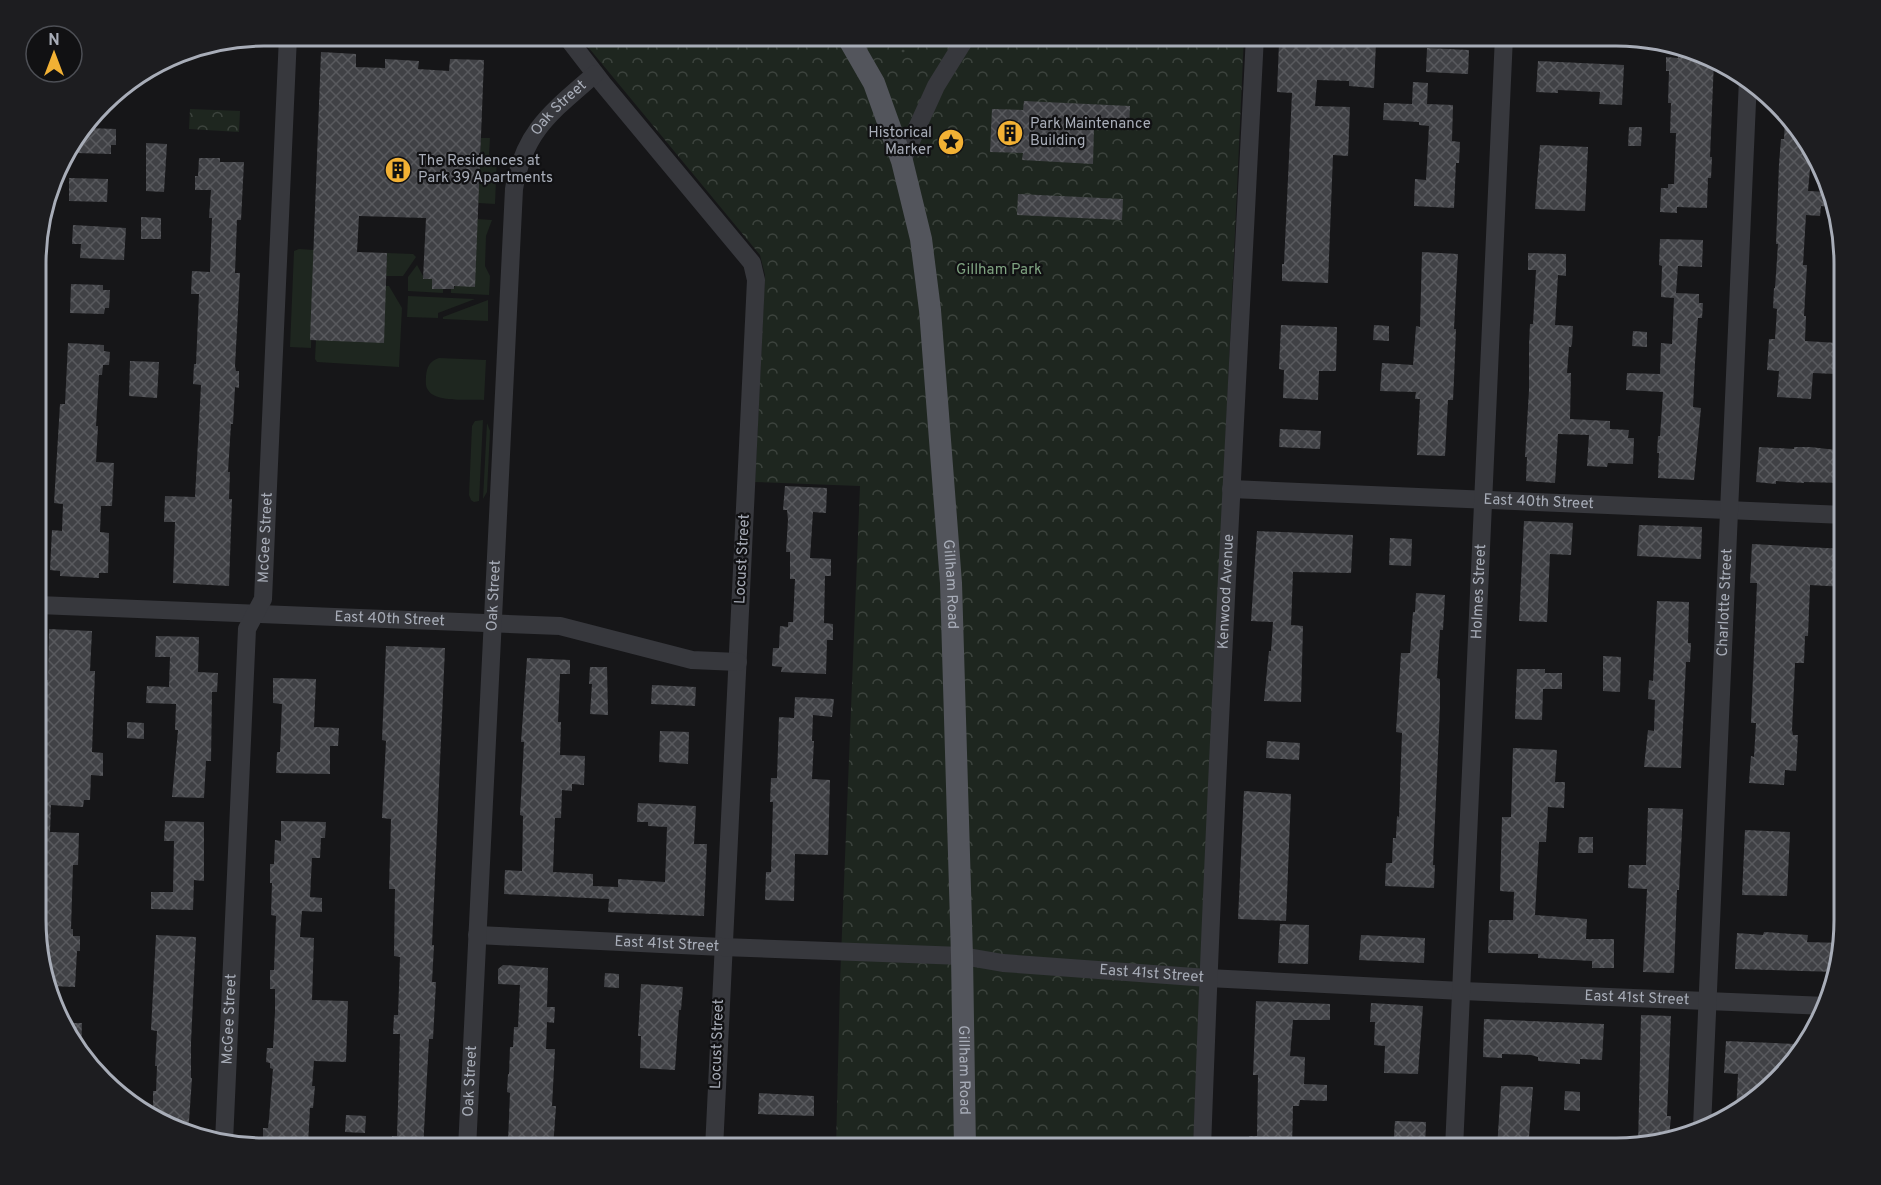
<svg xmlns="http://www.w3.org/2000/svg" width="1881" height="1185" viewBox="0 0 1881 1185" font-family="Overpass,sans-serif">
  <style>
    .grass { fill: #1e261f }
    .forest { fill: url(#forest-crowns) }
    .garden { fill: url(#garden-dots) }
    .building { fill: url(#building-cross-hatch) }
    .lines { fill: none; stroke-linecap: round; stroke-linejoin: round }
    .minor { stroke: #37383d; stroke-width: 18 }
    .major { stroke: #53555c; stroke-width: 22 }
    .labels { text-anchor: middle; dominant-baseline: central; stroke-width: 4.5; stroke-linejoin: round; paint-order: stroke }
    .street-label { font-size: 15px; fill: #a8adb8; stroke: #111113 }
    .poi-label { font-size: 15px; fill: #a8adb8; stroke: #111113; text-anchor: start }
    .park-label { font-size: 15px; fill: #7fa381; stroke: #111113 }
    .rim { fill: none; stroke: #a8adb8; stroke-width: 3 }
  </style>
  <defs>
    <pattern id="forest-crowns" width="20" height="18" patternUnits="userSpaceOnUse" patternTransform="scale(1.5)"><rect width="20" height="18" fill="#1e261f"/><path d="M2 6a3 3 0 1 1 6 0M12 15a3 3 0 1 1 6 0" fill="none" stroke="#3c433d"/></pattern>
    <pattern id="garden-dots" width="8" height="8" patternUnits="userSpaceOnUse" patternTransform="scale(1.5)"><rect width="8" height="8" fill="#1e261f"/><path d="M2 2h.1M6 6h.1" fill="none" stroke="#3c433d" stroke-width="1.8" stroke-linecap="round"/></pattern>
    <pattern id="building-cross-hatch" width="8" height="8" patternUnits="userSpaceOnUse" patternTransform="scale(1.5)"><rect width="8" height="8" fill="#404145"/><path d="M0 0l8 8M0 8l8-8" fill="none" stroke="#595a5e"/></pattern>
  </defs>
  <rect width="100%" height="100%" fill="#161618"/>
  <!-- grass -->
  <path class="grass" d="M481,138H490L489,155L497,156L495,204L478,203Z
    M477,219L492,220L486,236L485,266L490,276L489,295L451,293V289H454Z
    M299,249L314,250L311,348L290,347L294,251Z
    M387,253L413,254L416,257L403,276H386Z
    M417,265L423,276V279H432L443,289V293L408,291V277Z
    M386,286H389L402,308L399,367L317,362L315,359L316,340Z
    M408,296L475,299L438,313V318L407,317Z
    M488,300V321L443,319V317Z
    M439,358L486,360L484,400C470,399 435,403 428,390C425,386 426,381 426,376C427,366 430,361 439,358Z
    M483,420L479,501L474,502L471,500L469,495L472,426L475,421Z
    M487,423L490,431L487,492L483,499Z"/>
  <!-- forest -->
  <path class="forest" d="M579,36H1244L1193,1149H836L840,982L860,486L755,482L765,275L760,255Z
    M190,109L240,111L239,132L189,129Z"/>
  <!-- garden -->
  <path class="garden" d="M889,36H916C915,44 909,53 902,58L899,56Z"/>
  <!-- building -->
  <path class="building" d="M1351,41L1376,42L1374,88L1349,86V81L1317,80L1315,106L1350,107L1348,156L1333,155L1328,283L1282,281V264H1284L1292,93L1277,92L1279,43L1325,45V42L1351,43Z
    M1427,48L1469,50L1468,74L1426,72Z
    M321,52L356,54V67L385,68V59L419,61L418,69L449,71L450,59L484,60L475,287L454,286V289H432V279H423L426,218L359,216L357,252L387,253L384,343L310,340Z
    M1678,53L1703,55L1714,60L1710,157H1712L1711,178H1708L1707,208L1677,207V213L1660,212L1661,188H1668V184H1674L1676,133H1670L1671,103H1668L1669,71H1666V57L1678,58Z
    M1538,61L1624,65L1622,105L1599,104L1600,92L1558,90V93L1536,92Z
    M1413,82L1428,83L1427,104L1453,105L1452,141L1460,142L1459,163H1456L1454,208L1414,206L1415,179L1426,180L1429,126L1419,125V122L1383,120L1384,103L1412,104Z
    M1024,101L1130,106L1129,130L1094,128L1093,164L1022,160L1023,153L990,152L992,109L1023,110Z
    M1785,119L1812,147L1808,191L1827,192L1829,198L1828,207L1821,206L1820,216L1806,215L1803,265H1807L1804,316H1806L1805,341L1838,343L1836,374L1813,373L1811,399L1777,397L1779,371L1767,370L1769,339H1775L1777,309L1773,308L1774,288H1775L1778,244H1776L1779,164L1781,139H1784Z
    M1629,127H1642L1641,146H1628Z
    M87,128L116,129V145H111V154L76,153V142Z
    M146,143L167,144L164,192L146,191Z
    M1540,145L1588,147L1585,211L1535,209Z
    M199,158H220V162H244L241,220H237L235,273H240L235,366L236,371H239V388L235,387L233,424H231L228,472H230L229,499H232L229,586L173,583L175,522H164L165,496L195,497L201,385L193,384L194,364H196L199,294H191L192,271L210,272L212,218H209L211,190H195V176H198Z
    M69,178L108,179L107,202L69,201Z
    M1018,194L1123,199L1122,220L1017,215Z
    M141,217L161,218V239H141Z
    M73,225L126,228L124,260L80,258L81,244H72Z
    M1660,239L1703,240L1702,267L1678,266L1676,293L1699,294V303H1703L1702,318H1698L1695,363L1693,407L1701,408L1694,480L1658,478L1659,453H1657L1658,436H1660L1663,392L1626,390L1627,373L1660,374L1661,343L1672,344L1674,298L1661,297L1662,266L1659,265Z
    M1422,252L1458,254L1454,329H1456L1454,379L1453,400H1448L1445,456L1417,455L1420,399H1415L1416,392L1380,391L1382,363L1413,365L1416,326L1420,327Z
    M1528,253L1566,254V276L1558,275L1555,325L1573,326L1572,344L1571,347H1569L1567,373H1571L1570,419L1610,421V429L1629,430L1628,438H1634L1633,464L1608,463L1607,467L1587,466L1589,435L1558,434L1555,483L1526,481L1527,457H1525L1529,390V345L1530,324H1533L1536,270H1528Z
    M71,284L103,285V290H110L109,308H105L104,314L70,313Z
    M1281,325L1337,327L1336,371H1319L1318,400L1283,398L1284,370L1279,369Z
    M1374,325L1389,326V341L1373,340Z
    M1633,331L1647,332V347L1632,346Z
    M68,343L104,345V351L110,352L109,365H103L102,375H99L96,426H98L96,462L114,463L112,506H101L100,532L109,533L108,573H99V578L60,576V571L50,570L52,530L62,531L63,504L54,503L60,404H65Z
    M130,361L159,362L157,398L129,396Z
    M1280,429L1321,431L1320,449L1279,447Z
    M1759,447L1794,449V447H1810L1845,451V483L1804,482V483L1776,481V484L1756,482Z
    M785,486L827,488L826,513L813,512L810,558L831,559V576H825L824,623L833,624V640H827L826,674L781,672L782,667L772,666L773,648H779L780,626L788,627V622H793L795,579H790V552H786L788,520L787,510H783Z
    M1524,521L1573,523L1571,555L1550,554L1547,622L1519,621Z
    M1639,525L1702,527L1701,559L1637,556Z
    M1257,531L1353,535L1351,573L1293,572L1291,625L1303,626L1301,702L1264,701L1269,651H1271L1273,622L1251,621Z
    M1390,538L1412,539L1411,566L1389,565Z
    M1752,544L1845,549V587L1810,585L1808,636H1805L1804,663H1795L1792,730L1793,735H1798L1796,771L1785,770L1784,785L1749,783L1751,756L1754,757L1756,723H1751L1757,583H1750Z
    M1416,593L1445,595L1443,630H1440L1437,678L1440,679V707L1433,865H1435L1434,888L1385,886L1386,863H1392L1393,838H1396L1397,816L1399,817L1402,733L1396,732L1401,653H1410L1413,612H1415Z
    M1657,601L1689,602L1688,643H1691L1690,662H1686L1681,768L1644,767L1648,730L1654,731L1655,700L1648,699L1649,680L1653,681Z
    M49,629L92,631L90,671H95L92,752L103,753V776L91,775L90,800H84L83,807L51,805L50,832L79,833L78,865H73L71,929H73V936H80V951H77L75,987L50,986L38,950V750H44L47,695H39L40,680H48Z
    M156,636L199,637L198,672L218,673L217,692H212L211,761H206L204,798L172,797L178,730H175L176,704L146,703L147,686L169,687L170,657H155Z
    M386,646L445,648L432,945H434L432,982H436L433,1039H429L423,1149H391L392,1136H397L398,1104L400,1034H393L394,1015H398L400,957L394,956L395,889H389L391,819L382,818L386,741L382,740Z
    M1603,656L1621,657L1620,692L1603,691Z
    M527,658L570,660V674H560L558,722H561L560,755L585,756L584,785L572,784V791L562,790L561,818H555L553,872L593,874V886L618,887V879L665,882L667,827L648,826V822H637L638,803L696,806L694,844H707L704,916L608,912L609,899L504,894L505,870L522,871L523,816L520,815L524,742H521Z
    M590,667H607L608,715L590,714L592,684H589Z
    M1517,669H1545V673H1562V689H1543L1542,720L1515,719Z
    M273,678L316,679L314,727L339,728L338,746H330V774L276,773L277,752H280L282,704L273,703Z
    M652,685L696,687L695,706L651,704Z
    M795,697L834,699L832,717L813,715L812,741H814L812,779L830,780L828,855L795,854L794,901L765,900L766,872H771L773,802H770L771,778H777L779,717L794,718Z
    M127,722L144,723V739L127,738Z
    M660,731L689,732L688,764L659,762Z
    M1267,741L1300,743L1299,760L1266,758Z
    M1513,748L1557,750L1555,782H1565L1564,808L1548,807L1546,842H1539L1535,915L1587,919L1586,939H1614V968H1592V961L1538,958V954L1488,953L1489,920H1513L1514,892L1500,891L1502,817H1511Z
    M1244,791L1291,794L1286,921L1238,919Z
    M1648,808L1683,809L1679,890H1677L1674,973L1643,972L1647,889L1628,888L1629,865H1646Z
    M165,821L204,822V881L194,880L193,910L151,909V892H173L174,841H164Z
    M281,821L326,822L325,838H321L320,858H312L310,897L322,898V912L302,911L300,937L314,938L312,1000L348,1001L346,1062L314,1061L312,1086H315L313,1108H310L308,1145L263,1143V1128H268L269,1119L273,1069L270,1068V1063L266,1062L267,1048H273L275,1012V989H270V970H274L276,916L271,915L272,883H270V864H274L275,840L281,841Z
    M1745,830L1790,832L1787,896L1742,895Z
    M1579,837H1593V853H1578Z
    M1280,924L1309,925L1308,964L1278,963Z
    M1764,932L1808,935L1807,942L1843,943L1837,972L1735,969L1737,933L1763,935Z
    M156,935L196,937L191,1042V1078H192L188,1135L153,1118V1091H156L157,1066H155L157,1031L151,1030Z
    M1361,935L1425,938L1424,963L1359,960Z
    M503,965L548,968L547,1007H555L554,1023L547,1022L546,1049H555L552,1106H556L553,1148L522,1146V1142H508L510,1093L507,1092L508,1074H509L510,1047H513L514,1027H518L520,985L498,984V969Z
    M605,973L619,974V988L604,987Z
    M641,984L683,987L681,1010H679L675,1070L640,1068L641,1036H638Z
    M1256,1001L1330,1004V1020H1293L1290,1056L1305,1057L1304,1084L1327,1085V1101L1300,1100L1299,1106H1293L1292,1149H1248L1249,1136H1257L1258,1075H1253Z
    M1371,1003L1423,1006L1418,1074L1384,1073L1385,1046L1374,1045L1375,1022H1370Z
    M1641,1015L1671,1016L1667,1116H1671L1669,1137L1638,1146Z
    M1484,1019L1604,1024L1602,1060L1580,1059V1064L1538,1061V1057L1531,1055L1502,1054V1058L1483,1057Z
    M63,1023H82L81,1050L67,1035Z
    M1726,1041L1795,1044L1794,1050H1803L1736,1113L1738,1074L1724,1073Z
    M1501,1086L1533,1087L1528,1149H1497Z
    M1565,1091L1580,1092V1111L1564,1110Z
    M759,1093L814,1096V1116L758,1114Z
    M346,1115L366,1116L365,1133L345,1132Z
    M1395,1121L1426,1122L1425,1149H1393Z"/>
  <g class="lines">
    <!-- minor -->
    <g class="minor">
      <path d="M566,36L603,84L752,263L756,280L714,1149"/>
      <path d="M902,161L936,86L967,36"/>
      <path id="s1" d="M1231,489L1845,515"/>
      <path id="s2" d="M38,605L560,626L692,660L738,662"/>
      <path id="s3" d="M477,935L722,947L962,956L1003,963L1208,978L1462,991L1827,1006"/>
      <path id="s4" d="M1702,1127L1748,79"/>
      <path id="s5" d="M224,1142L247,629L263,599L288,36"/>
      <path id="s6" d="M467,1149L514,189C524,130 553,111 595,74"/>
      <path id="s7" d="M1202,1149C1215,778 1236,407 1255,36"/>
      <path id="s8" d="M1454,1149L1504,36"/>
    </g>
    <!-- major -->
    <path class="major" id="s9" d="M847,36L874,83L902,161L921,239L930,310L951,583L962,956L965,1149"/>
  </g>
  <!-- icons -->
  <defs>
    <symbol id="building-disc" viewBox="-11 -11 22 22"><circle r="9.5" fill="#f2b134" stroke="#111113"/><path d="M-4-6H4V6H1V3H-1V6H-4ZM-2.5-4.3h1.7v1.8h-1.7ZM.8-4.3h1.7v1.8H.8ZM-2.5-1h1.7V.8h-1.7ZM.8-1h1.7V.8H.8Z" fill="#111"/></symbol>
    <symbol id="sight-disc" viewBox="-11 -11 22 22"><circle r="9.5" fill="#f2b134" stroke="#111113"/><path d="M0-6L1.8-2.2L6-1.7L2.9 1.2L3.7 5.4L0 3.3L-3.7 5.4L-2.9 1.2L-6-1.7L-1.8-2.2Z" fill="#111"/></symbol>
  </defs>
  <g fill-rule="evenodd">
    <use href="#building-disc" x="995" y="118" width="30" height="30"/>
    <use href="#sight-disc" x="936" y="127" width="30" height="30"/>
    <use href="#building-disc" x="383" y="155" width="30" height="30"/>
  </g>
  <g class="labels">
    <!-- street labels -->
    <g class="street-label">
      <text stroke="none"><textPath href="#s6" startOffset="1056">Oak Street</textPath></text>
      <text stroke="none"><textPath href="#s1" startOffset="308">East 40th Street</textPath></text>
      <text stroke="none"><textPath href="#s5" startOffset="609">McGee Street</textPath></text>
      <text transform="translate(743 559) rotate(-87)">Locust Street</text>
      <text stroke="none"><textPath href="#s9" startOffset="564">Gillham Road</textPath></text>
      <text stroke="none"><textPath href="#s7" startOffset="558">Kenwood Avenue</textPath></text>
      <text stroke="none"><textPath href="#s8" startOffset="558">Holmes Street</textPath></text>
      <text stroke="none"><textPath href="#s6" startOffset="554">Oak Street</textPath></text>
      <text stroke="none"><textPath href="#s4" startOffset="525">Charlotte Street</textPath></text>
      <text stroke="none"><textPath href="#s2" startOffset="352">East 40th Street</textPath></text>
      <text stroke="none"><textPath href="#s3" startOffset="190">East 41st Street</textPath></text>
      <text stroke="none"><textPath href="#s3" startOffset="676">East 41st Street</textPath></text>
      <text stroke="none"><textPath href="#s3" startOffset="1162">East 41st Street</textPath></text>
      <text stroke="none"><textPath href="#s5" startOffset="123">McGee Street</textPath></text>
      <text transform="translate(718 1044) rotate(-88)">Locust Street</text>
      <text stroke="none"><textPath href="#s9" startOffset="1050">Gillham Road</textPath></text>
      <text stroke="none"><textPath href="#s6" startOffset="68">Oak Street</textPath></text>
    </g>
    <!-- poi labels -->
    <g class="poi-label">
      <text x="1030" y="124">Park Maintenance<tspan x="1030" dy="17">Building</tspan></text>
      <text x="932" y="133" text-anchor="end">Historical<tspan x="932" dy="17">Marker</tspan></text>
      <text x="418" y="161">The Residences at<tspan x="418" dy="17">Park 39 Apartments</tspan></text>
    </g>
    <!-- park labels -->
    <g class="park-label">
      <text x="999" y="270">Gillham Park</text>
    </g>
  </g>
  <!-- crop -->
  <path d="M0 0H1881V1185H0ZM264 46H1616A218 218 0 0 1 1834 264V920A218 218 0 0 1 1616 1138H264A218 218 0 0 1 46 920V264A218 218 0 0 1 264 46Z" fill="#1d1d20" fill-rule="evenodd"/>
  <path class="rim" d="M264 46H1616A218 218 0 0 1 1834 264V920A218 218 0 0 1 1616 1138H264A218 218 0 0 1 46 920V264A218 218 0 0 1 264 46Z"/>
  <!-- north arrow -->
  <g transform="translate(54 54)"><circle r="28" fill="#111113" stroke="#4d4f55" stroke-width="1.5"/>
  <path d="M0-4.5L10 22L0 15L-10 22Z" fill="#f2b134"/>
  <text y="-9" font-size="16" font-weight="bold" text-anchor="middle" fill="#a8adb8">N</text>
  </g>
</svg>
